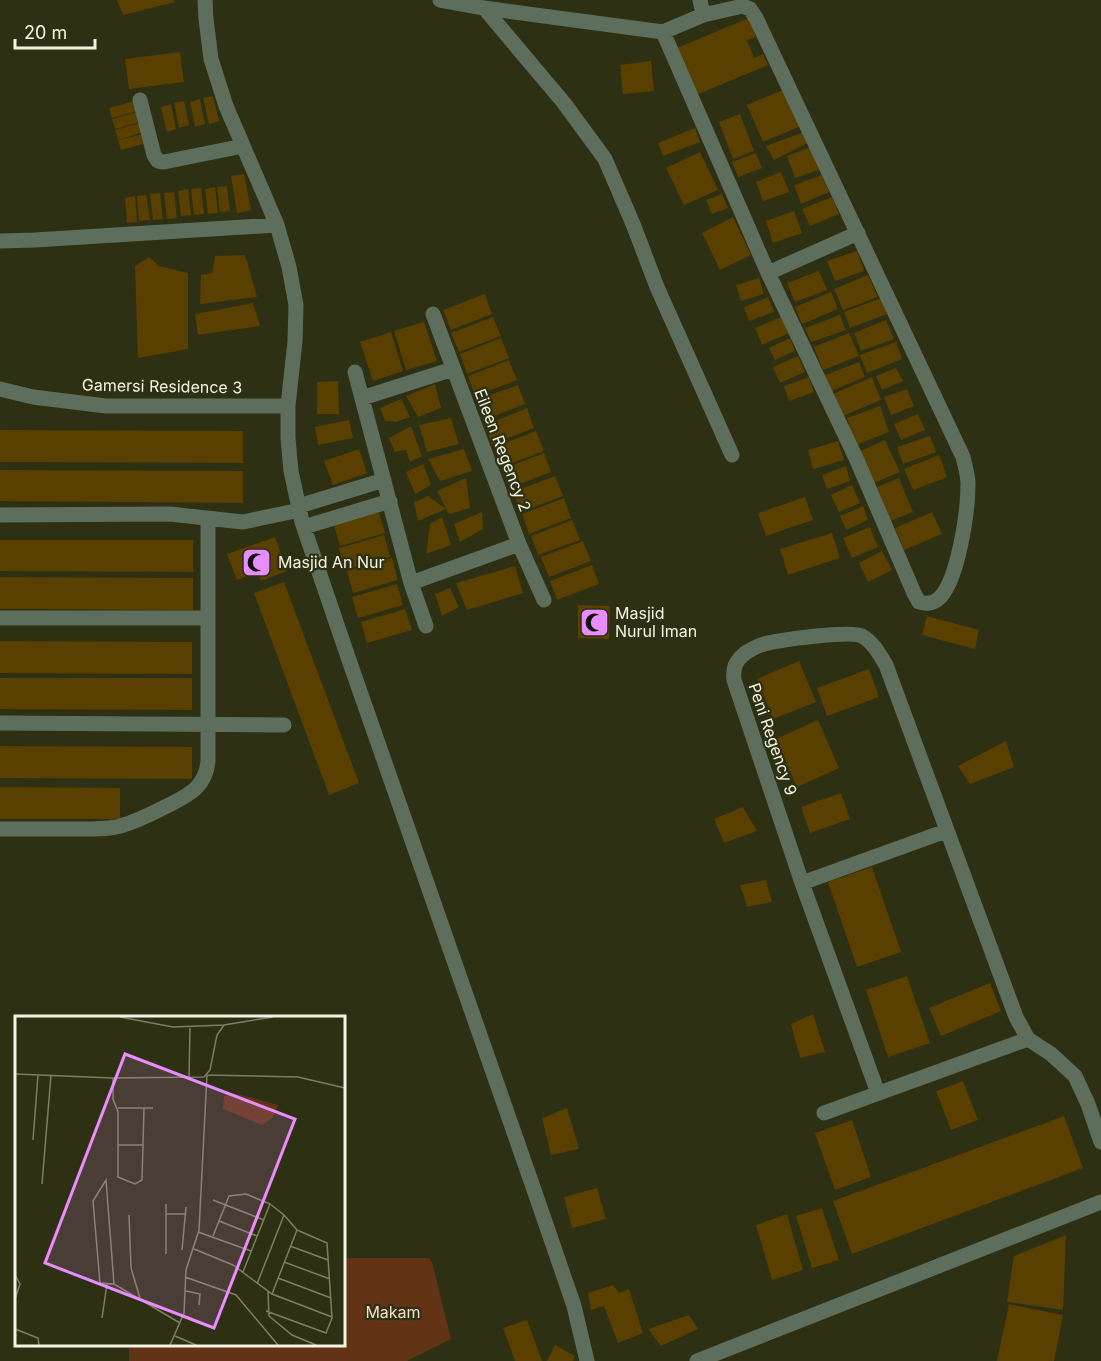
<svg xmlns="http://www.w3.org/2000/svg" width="1101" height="1361" viewBox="0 0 1101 1361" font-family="Inter,sans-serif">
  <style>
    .green { fill: #623415 }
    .building { fill: #593f00 }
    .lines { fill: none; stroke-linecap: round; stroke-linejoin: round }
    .minor { stroke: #5d6f5c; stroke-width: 15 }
    .tertiary { stroke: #5d6f5c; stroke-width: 15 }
    .labels { text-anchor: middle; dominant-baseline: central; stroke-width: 4.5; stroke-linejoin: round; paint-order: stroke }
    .street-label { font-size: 16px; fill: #f2f5e3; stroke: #2e3013 }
    .poi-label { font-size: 16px; fill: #f2f5e3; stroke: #2e3013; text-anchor: start }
    .park-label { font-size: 16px; fill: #fcdcc9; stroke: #2e3013 }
    .inset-road { fill: none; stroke: #7c7f66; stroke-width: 1.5 }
    .view { fill: #e98dfe; fill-opacity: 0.15; stroke: #e98dfe; stroke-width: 3 }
    .inset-edge { fill: none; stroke: #f2f5e3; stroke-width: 3 }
  </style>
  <rect width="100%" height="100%" fill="#2e3013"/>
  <!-- green -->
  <path class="green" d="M344,1258H429L432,1262L451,1339L407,1361H129V1345L344,1344Z"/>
  <!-- building -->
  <path class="building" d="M117,0H174L175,2L123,15Z
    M749,18L756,37L747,40L754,58L763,54L768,65L696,95L677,48Z
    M180,52L184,82L129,89L125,59Z
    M651,61L654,91L623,94L620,65Z
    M785,89L801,126L763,142L747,105Z
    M213,96L219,121L209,124L203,98Z
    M200,99L205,124L195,127L190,102Z
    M134,101L137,111L112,118L109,108Z
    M184,101L189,125L179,128L174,103Z
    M171,104L176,129L167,132L161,107Z
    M137,112L140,122L115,129L112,119Z
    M740,114L754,151L733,159L719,122Z
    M140,123L143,132L118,140L115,130Z
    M695,128L700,142L663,156L658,143Z
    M804,132L808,143L774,160L766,146Z
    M143,134L146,143L121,150L118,140Z
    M810,147L819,170L795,178L787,156Z
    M700,152L718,190L684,205L666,168Z
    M756,153L762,168L738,177L732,162Z
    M781,172L789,192L763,201L756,182Z
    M244,174L251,210L237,213L231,176Z
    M822,175L829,192L801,204L794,185Z
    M227,186L230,211L220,212L217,187Z
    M215,187L218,213L208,214L205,189Z
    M201,188L204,214L194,215L191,189Z
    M188,189L191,215L181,216L178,191Z
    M174,192L177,218L167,219L164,193Z
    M160,193L163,219L153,220L150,194Z
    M722,194L728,208L712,214L706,200Z
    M146,195L150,220L139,221L137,196Z
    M135,196L137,222L127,223L125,198Z
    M832,197L839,214L810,226L802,209Z
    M794,211L802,233L773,243L766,221Z
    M733,217L751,255L720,270L702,233Z
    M857,251L864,271L835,281L827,261Z
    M245,255L257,297L200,304L201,275L212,273L215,256Z
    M149,257L159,266L188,273V349L138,358L135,266Z
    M819,271L827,290L795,302L787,283Z
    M868,275L878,297L843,310L834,289Z
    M759,278L764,294L741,301L736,285Z
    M831,292L838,309L802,324L795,307Z
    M485,294L492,314L451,330L443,310Z
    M768,297L774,312L749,321L744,307Z
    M881,298L887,314L850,328L844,312Z
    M253,303L260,326L198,335L195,314Z
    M840,315L846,330L811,342L805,328Z
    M783,316L789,333L762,345L755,328Z
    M493,317L501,336L459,352L451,333Z
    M886,320L894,339L861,351L854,333Z
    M424,322L437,361L406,370L394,331Z
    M391,332L403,371L373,381L360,342Z
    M849,333L859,356L823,370L814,347Z
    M501,338L509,358L467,374L460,354Z
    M790,338L795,351L775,360L769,348Z
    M896,342L902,359L867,373L860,355Z
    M798,356L805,372L780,383L773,367Z
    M509,360L517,380L475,396L468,376Z
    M859,362L865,377L831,391L825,375Z
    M896,368L903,381L882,390L876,376Z
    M809,377L814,392L789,401L784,386Z
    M872,377L881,400L843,416L833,394Z
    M338,381L339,414H317V382Z
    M435,384L441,408L418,417L406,396Z
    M518,385L525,404L484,420L476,400Z
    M907,389L914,406L891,415L884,397Z
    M401,399L410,417L396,422L385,421L380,408Z
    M880,406L889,432L856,445L847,418Z
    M527,408L534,428L492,444L485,425Z
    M918,414L925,430L901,440L894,424Z
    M451,418L459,444L427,452L419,425Z
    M349,420L353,438L318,445L315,427Z
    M411,426L422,456L410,462L406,450L395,452L389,438Z
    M0,430L243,431V463L0,462Z
    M536,431L544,451L501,467L494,447Z
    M930,436L936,452L903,464L897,447Z
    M885,440L900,472L874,483L860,451Z
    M838,441L844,460L813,469L808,450Z
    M359,449L367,473L333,485L324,461Z
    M464,449L472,471L440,481L428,459Z
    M544,453L551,472L510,488L502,469Z
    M939,455L947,477L913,490L904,469Z
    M423,464L431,485L415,494L406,472Z
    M846,466L850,481L827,489L822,475Z
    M0,470L243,471V503L0,501Z
    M555,476L563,496L521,512L513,492Z
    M466,478L470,508L449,514L446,509L418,521L414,502L428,496L446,509L437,491Z
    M899,478L913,512L890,521L877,487Z
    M852,485L860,503L839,512L831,495Z
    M805,497L813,520L766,536L758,513Z
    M564,498L571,518L529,534L522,514Z
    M863,506L868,520L846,530L840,516Z
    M379,512L385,533L340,546L334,525Z
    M482,512L483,529L460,542L454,524Z
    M932,512L942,534L904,550L895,528Z
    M442,517L451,545L426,554L430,524Z
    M572,520L580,540L538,555L531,536Z
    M870,527L878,547L852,558L843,538Z
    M832,533L840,558L788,575L780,549Z
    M384,535L390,557L345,570L339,548Z
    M275,537L287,571L261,581L258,572L237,580L227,554Z
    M0,540H193V572L0,571Z
    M583,541L591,561L549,577L541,557Z
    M882,551L892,570L868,582L859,563Z
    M392,558L398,580L353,593L347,571Z
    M592,565L599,584L557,600L550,581Z
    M515,566L523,593L467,610L456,583Z
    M0,577L193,578V610L0,609Z
    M284,582L359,783L329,795L254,593Z
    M397,584L403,605L358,618L352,597Z
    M450,588L459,607L442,616L435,594Z
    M578,605L610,606L609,639L578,638Z
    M405,609L412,630L367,643L361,622Z
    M927,616L979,630L975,649L922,635Z
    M0,641L192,642V674L0,673Z
    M799,661L816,702L773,719L757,679Z
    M869,669L879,697L827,716L817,688Z
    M0,678H192V710L0,709Z
    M818,720L839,768L797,787L776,739Z
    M1006,741L1014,767L970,784L958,766Z
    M0,746L192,747V779L0,778Z
    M0,787L120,788V819H0Z
    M841,793L850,819L810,833L801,807Z
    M743,807L757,831L724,843L714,819Z
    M872,867L901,952L857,967L828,882Z
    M766,880L772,902L747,907L740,885Z
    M907,976L930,1043L888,1057L866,990Z
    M990,983L1001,1011L941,1036L929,1008Z
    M813,1014L825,1052L800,1058L791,1024Z
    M963,1081L978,1120L951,1130L936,1091Z
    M567,1108L579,1149L551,1155L542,1118Z
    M1064,1116L1083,1168L852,1254L833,1201Z
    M852,1120L871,1177L835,1190L815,1133Z
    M597,1188L606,1219L572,1228L564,1197Z
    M822,1208L839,1260L812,1268L796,1216Z
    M787,1214L803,1270L772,1280L756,1225Z
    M1066,1235L1063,1310L1007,1302L1014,1256Z
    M613,1285L619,1293L629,1289L643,1333L618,1343L604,1306L591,1310L588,1293Z
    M1009,1304L1063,1315L1054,1361H997Z
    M689,1315L698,1329L661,1346L648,1329Z
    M527,1320L542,1361H515L503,1328Z
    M555,1345L575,1356L573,1361H547Z"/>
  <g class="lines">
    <!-- minor -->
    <path class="minor" d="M205,0L206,19L211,59L226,106L277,225L289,267L296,305L295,341L288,406V438L291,471L302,522L349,660L540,1207L574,1306L587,1361
      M440,0L484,8L663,32L703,15L743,6L750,9L756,18L963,457C965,466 968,475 968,484C968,510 958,585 937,600C931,604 925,604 919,602L914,593L856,458L768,273L663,32
      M700,0L703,15
      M484,8L564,103L605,159L633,224L657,287L732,455
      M140,100L154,155L158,161L164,162L243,146
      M0,241L35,240L277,225
      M768,273L858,233
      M433,314L519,544L544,600
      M355,372L411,583L426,626
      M0,389L33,397L106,406H288
      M362,398L453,369
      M299,506L384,480
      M0,515L170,514L243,522L300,510
      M304,527L390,501
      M411,583L519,544
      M0,618H208
      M0,723L284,725
      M0,829C22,829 43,829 65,829C81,829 99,830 116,827C135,823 154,812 171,804C191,794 206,785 208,761V519
      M802,883L946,831
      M878,1093L802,883L734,680C733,672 734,664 740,658C745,652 757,646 764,644C779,640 850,630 862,636C873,642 880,655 886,665L1016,1017L1028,1039L1051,1054L1075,1076L1088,1104L1101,1142
      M824,1113L1028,1039"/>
    <!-- tertiary -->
    <path class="tertiary" d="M697,1361L1101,1202"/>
  </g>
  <!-- icons -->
  <defs>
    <symbol id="mosque-square" viewBox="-11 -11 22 22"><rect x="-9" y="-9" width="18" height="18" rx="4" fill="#e98dfe" stroke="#2e3013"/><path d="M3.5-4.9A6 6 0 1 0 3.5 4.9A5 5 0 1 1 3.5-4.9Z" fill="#111"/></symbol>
  </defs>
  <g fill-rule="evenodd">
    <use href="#mosque-square" x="240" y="546" width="33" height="33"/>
    <use href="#mosque-square" x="578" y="606" width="33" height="33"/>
  </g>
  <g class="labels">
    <!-- street labels -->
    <g class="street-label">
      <text transform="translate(162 386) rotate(1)">Gamersi Residence 3</text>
      <text transform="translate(503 450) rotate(69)">Eileen Regency 2</text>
      <text transform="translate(773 739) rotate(71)">Peni Regency 9</text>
    </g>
    <!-- poi labels -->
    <g class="poi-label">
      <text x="278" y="562">Masjid An Nur</text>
      <text x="615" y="613">Masjid<tspan x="615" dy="18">Nurul Iman</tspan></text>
    </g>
    <!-- park labels -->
    <g class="park-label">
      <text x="393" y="1312">Makam</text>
    </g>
  </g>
  <!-- overview -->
  <g transform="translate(15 1016)">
    <rect width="330" height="330" fill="#2e3013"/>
    <path d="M222,78L263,89L258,101L247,109L208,93L209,80Z" fill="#623415"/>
    <path class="inset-road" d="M105,1L158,11L209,9M0,58L98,62L189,61L195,54L202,19L209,9L258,1M98,62V83L103,96V161L120,168L127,164L129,92M174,62L175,12M103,92H138M18,124L23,59M103,129H128M27,168L36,59M198,184L249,204M151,188V238M152,198H171M114,199L116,252L125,282M204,205L242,220M183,216L236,235M198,220L214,180L231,178L255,188L228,256M275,230L313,244M179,233L218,249L257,278L317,301M167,234L171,191M269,246L315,263M0,259L5,268L0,283M170,261L221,279L263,329M263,262L316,282M99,268L91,164L78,185L85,267L99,268L165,307M242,268L269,199L255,188M171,275L185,278L184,289M253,276L254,300L277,319L301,329M257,278L282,214L269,199M251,295L311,317L317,302L312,227L282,214M87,302L92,268M0,313L23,322L24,329M160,320L181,329M155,329L169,297L171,254L184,214L192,59L283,61L330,72"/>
    <path class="view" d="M110,38L280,103L199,312L30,247Z"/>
    <rect width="330" height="330" class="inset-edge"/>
  </g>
  <!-- scale -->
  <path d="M15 39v9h80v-9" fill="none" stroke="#f2f5e3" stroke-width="3"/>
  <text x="24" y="39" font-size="18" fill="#f2f5e3" stroke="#2e3013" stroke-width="4.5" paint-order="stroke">20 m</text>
</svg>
